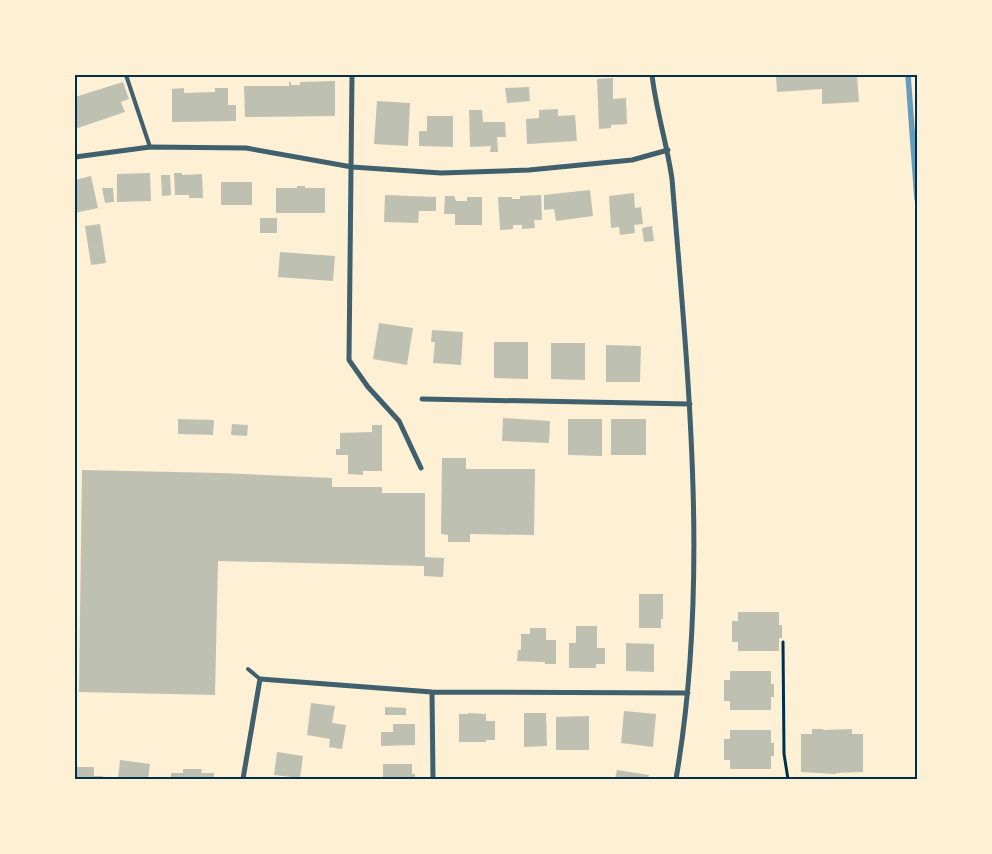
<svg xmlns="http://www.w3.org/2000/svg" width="992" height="854" viewBox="0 0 992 854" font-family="Arial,sans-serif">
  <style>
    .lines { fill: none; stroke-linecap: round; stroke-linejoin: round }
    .stream { stroke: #669bbc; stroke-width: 5.5 }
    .building { fill: #bec0b2 }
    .path { stroke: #003049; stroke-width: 3 }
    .service { stroke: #3f606c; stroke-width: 4 }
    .minor { stroke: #3f606c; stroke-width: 5 }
    .neatline { fill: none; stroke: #003049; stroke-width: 2 }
  </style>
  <rect width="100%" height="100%" fill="#fdf0d5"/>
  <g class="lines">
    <!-- stream -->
    <path class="stream" d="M908,75L917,199"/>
  </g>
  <!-- building -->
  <path class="building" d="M776,75H857L859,102L822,104V89L777,92Z
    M613,78V99L626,98L627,124L611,125V128L599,129L597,79Z
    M335,81V116L245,117L244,86H289V82H291V85H300V82Z
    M123,82L129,99L121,102L125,112L75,129V97Z
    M529,87L530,101L507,103L505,88Z
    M184,88V93L215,92V88H228V105H236V121L172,122V89Z
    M377,101L410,103L408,146L374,144Z
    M558,109V116L575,115L577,141L527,144L526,119L539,118V110Z
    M469,110H482L483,122H505L506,137H497L498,152H490L491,146L470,147Z
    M427,116H453V147L419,146V131H427Z
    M150,173L151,201L117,202V174Z
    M174,173H182V175L202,174L203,198H189V195H175Z
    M161,175H170L171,195L162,196Z
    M91,176L98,208L75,213V180Z
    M221,182H252V205H221Z
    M297,186H305V188H325V213H276V188H297Z
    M102,188H113L114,202L105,203Z
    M590,190L593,216L556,221L554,209L544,210V195Z
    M634,193L635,208L641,207L643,224L634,225L635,233L620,235L619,227L611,228L609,196Z
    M385,195L436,197V211H419L418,223L384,222Z
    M541,195L542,220H534L535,228L522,229V225H513V229L500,230L498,197H512V199H520V196Z
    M445,196H454L456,201H467V197H482V225H455V214H444Z
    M260,218H277V233H260Z
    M100,224L106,263L91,265L85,226Z
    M652,226L654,241L644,242L642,228Z
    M280,252L335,256L333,281L278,277Z
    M379,323L413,328L407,365L373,359Z
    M432,330L463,332L461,365L433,363L435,342H431Z
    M494,342H528V379L494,378Z
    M551,343H585V380L551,379Z
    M606,345L641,346L640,382H606Z
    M503,418L550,421L549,443L502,441Z
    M178,419L214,420L213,435L178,434Z
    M568,419H602V456L568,455Z
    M611,419H646V455H611Z
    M232,424L248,425L247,436L231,435Z
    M372,425H382V471H363V475L348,474V455H336V449H340V433L372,432Z
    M442,458H466V469H535L534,535L470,534V542H448V535L441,534Z
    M82,470L220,473L332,478V487H382V493H425V557L444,558L443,577L424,576V566L218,561L215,695L79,692Z
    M639,594H663V619H661V628H639Z
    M738,612H779V625H782V638H779V651H738V642H732V621H738Z
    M576,626H597V648H605V664H596L597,648L596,668H569V643H576Z
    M530,628H546V640H556V664H545V662L517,661L518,650H521V634H530Z
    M626,643L654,644V672L626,671Z
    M730,671H771V684H774V697H771V710H730V701H724V680H730Z
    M311,703L335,706L332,723L346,725L342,749L329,747L330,739L307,735Z
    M385,707L406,708V715H385Z
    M624,711L656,714L653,747L621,743Z
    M468,713L486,714V721H495V740H486V742H459V714H468Z
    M524,713H546L547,746L524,747Z
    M589,716V750H556V717Z
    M393,724H415V745L381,746V732H393Z
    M812,729H823V730L852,729V734H863V772L836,773V774L801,772V734H812Z
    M730,730H771V743H774V756H771V769H730V760H724V739H730Z
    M277,752L303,756L300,778L274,775Z
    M120,760L150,764L148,779H118Z
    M383,764H412V774H415V779H383Z
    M75,767H94V776H103V779H75Z
    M183,769H202L201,773H214V779H171V773H183Z
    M617,770L649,775L648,779H615Z"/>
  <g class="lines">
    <!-- path -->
    <path class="path" d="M783,642L784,754L788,779"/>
    <!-- service -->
    <path class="service" d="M126,75L150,147
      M248,669L260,679"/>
    <!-- minor -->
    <path class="minor" d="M352,75L349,360L368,387L399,421L421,468
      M652,75C656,110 667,144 672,179C688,376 710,582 676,779
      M75,157L150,147L246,148L352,167L441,173L529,170L632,160L668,150
      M422,399L690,404
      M432,692L433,779
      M243,779L260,679L432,692L688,693"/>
  </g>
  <!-- border -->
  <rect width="992" height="854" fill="none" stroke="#fdf0d5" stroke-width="152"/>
  <rect x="76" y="76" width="840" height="702" class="neatline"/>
</svg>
